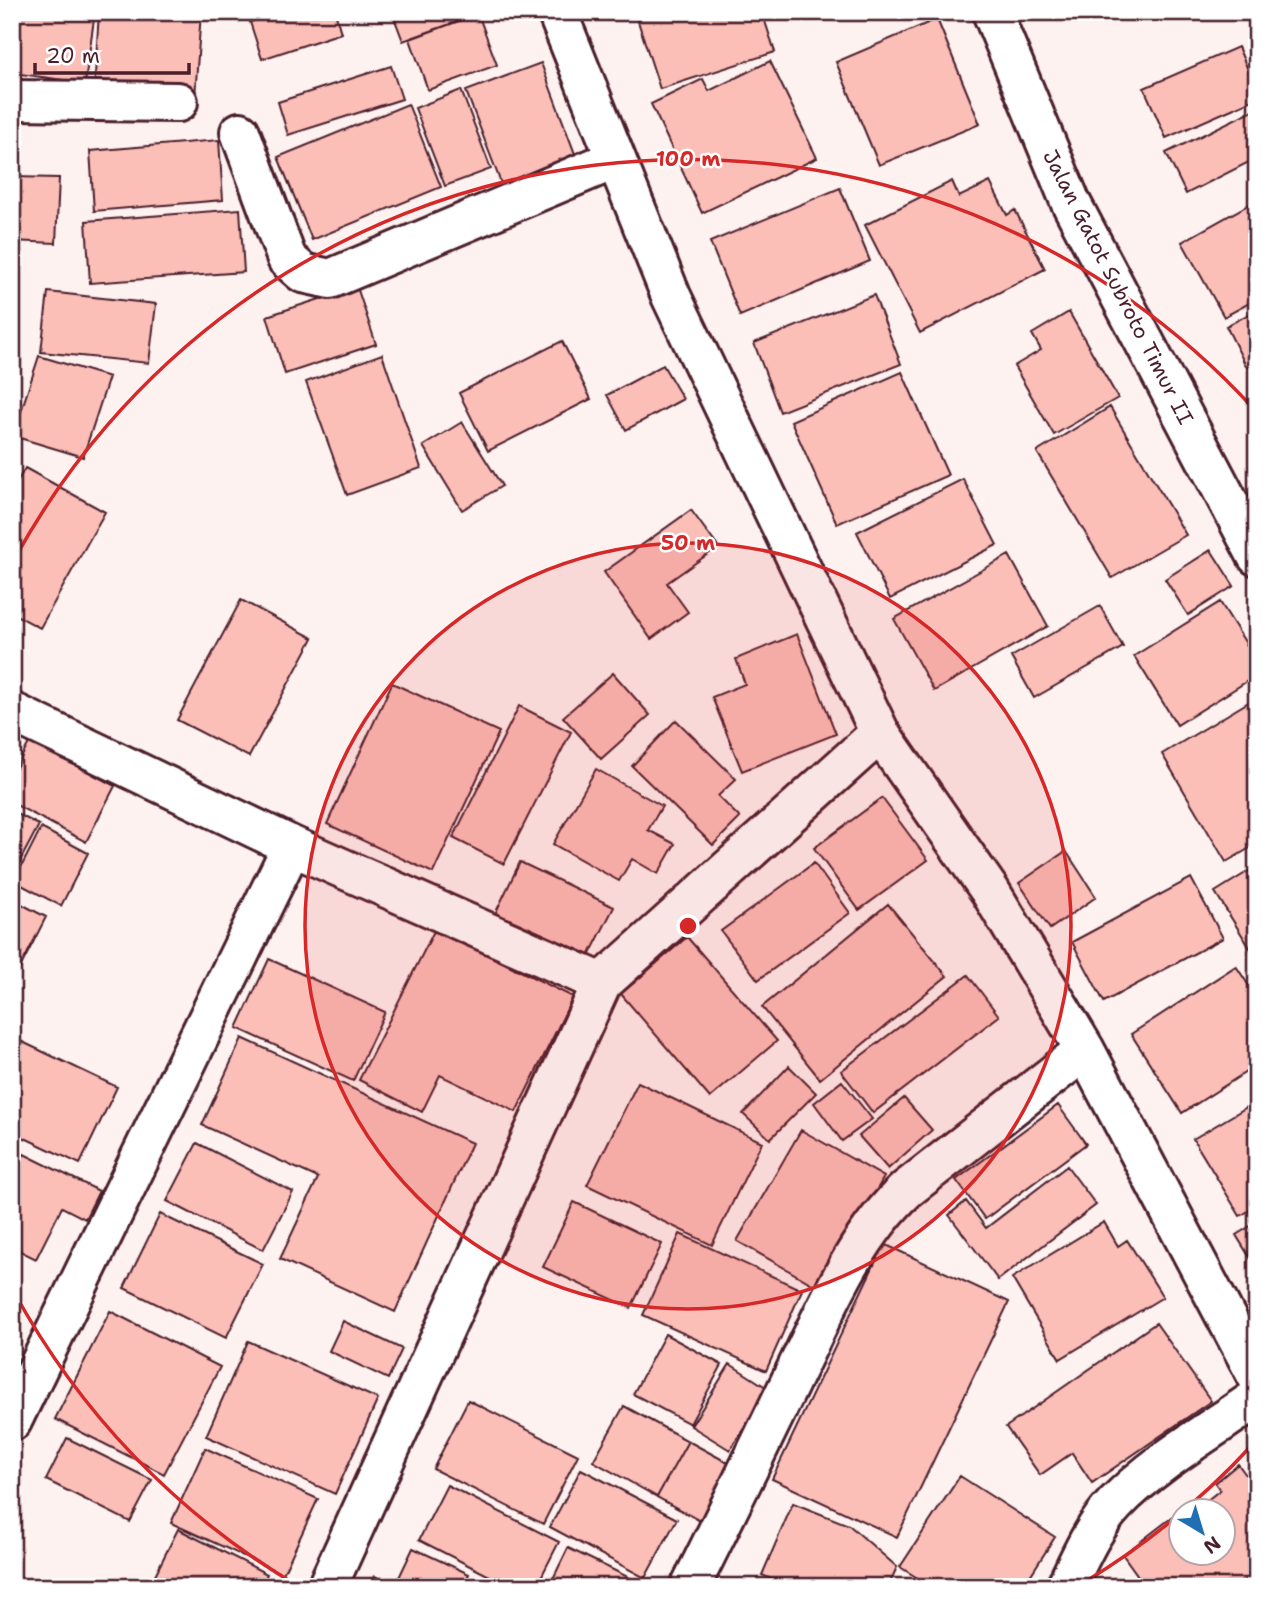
<svg xmlns="http://www.w3.org/2000/svg" width="1269" height="1599" viewBox="0 0 1269 1599" font-family="'Shantell Sans',sans-serif">
  <style>
    .building { fill: #fbbfb8; stroke: #4a1f2b; stroke-width: 2 }
    .lines { fill: none; stroke-linecap: round; stroke-linejoin: round }
    .street-casing { stroke: #4a1f2b; stroke-width: 44 }
    .street { stroke: #fff; stroke-width: 38 }
    .ring { fill: none; stroke: #d62828; stroke-width: 3.5 }
    .labels { text-anchor: middle; dominant-baseline: central; stroke-width: 5; stroke-linejoin: round; paint-order: stroke }
    .street-label { font-size: 21px; fill: #4a1f2b; stroke: #fff }
    .centre { fill: #d62828; stroke: #fff; stroke-width: 3.5 }
    .ring-label { font-size: 21px; text-anchor: middle; font-weight: bold; fill: #d62828; stroke: #fff; stroke-width: 5; stroke-linejoin: round; paint-order: stroke }
  </style>
  <rect width="100%" height="100%" fill="#fef2f1"/>
  <filter id="ink" filterUnits="userSpaceOnUse"><feTurbulence type="fractalNoise" baseFrequency=".0143" numOctaves="2"/><feDisplacementMap in="SourceGraphic" scale="14" xChannelSelector="R" yChannelSelector="G"/><feConvolveMatrix kernelMatrix="1 2 1 2 8 2 1 2 1" color-interpolation-filters="sRGB"/></filter>
  <g filter="url(#ink)">
    <!-- building -->
    <path class="building" d="M21,12H95L85,83L13,73Z
      M99,12H201L195,97L94,91Z
      M280,12H335L341,33L262,59L250,22Z
      M392,12H477L478,14L403,41Z
      M635,12H762L775,52L660,89Z
      M818,12H841L820,20Z
      M478,14L497,65L428,90L410,39Z
      M937,19L980,124L879,165L836,62Z
      M1238,47L1257,90V98L1166,138L1144,88Z
      M770,61L817,158L702,213L651,104L703,79L709,91Z
      M541,63L578,162L504,191L466,91Z
      M391,66L402,99L288,135L278,102Z
      M461,90L491,169L445,186L415,108Z
      M408,104L441,187L312,240L278,157Z
      M1257,108V158L1186,194L1166,153Z
      M219,140L223,200L94,211L90,151Z
      M12,177L59,178L56,243L12,241Z
      M952,181L959,197L990,182L1007,215L1015,210L1045,269L920,333L865,225Z
      M840,188L870,261L740,316L710,242Z
      M1257,200V299L1224,317L1182,242Z
      M240,209L244,272L90,283L86,221Z
      M357,287L376,344L285,374L267,316Z
      M48,292L156,304L149,363L41,352Z
      M874,295L901,364L780,412L754,343Z
      M1257,310V363L1247,368L1226,326Z
      M1069,312L1118,398L1054,435L1014,366L1041,350L1032,334Z
      M562,341L591,399L488,451L459,393Z
      M382,354L421,468L347,495L306,382Z
      M39,356L109,377L83,457L13,436Z
      M663,365L683,399L626,430L607,395Z
      M902,372L948,475L837,524L791,421Z
      M1110,407L1186,535L1112,578L1037,452Z
      M462,422L502,486L462,510L423,446Z
      M25,468L105,512L40,628L12,613V491Z
      M963,479L997,545L890,599L857,532Z
      M691,510L718,547L667,583L688,612L651,639L604,572Z
      M1211,550L1234,586L1188,615L1165,579Z
      M1009,555L1048,626L934,691L894,619Z
      M241,600L313,638L249,757L177,720Z
      M1220,602L1257,661V675L1177,725L1134,656Z
      M1100,606L1123,647L1034,698L1011,657Z
      M797,634L836,734L742,771L712,697L745,684L736,659Z
      M613,673L650,715L601,759L563,717Z
      M392,683L499,732L433,873L327,824Z
      M1257,697V844L1226,862L1162,754Z
      M519,706L571,732L504,864L453,838Z
      M676,720L736,779L718,796L740,818L713,845L632,766Z
      M30,741L115,786L86,842L12,803V775Z
      M596,769L662,806L648,830L675,844L658,874L632,859L619,881L553,844Z
      M882,798L928,860L859,910L814,848Z
      M12,811L39,825L12,876Z
      M41,828L88,853L61,906L14,881Z
      M1066,851L1096,897L1050,929L1019,883Z
      M520,862L614,907L586,962L494,916Z
      M814,863L850,913L758,980L721,931Z
      M1257,866V959L1215,892Z
      M1191,878L1223,938L1104,1002L1072,942Z
      M12,899L46,917L18,972L12,970Z
      M888,904L947,976L820,1079L762,1007Z
      M435,929L573,997L516,1112L440,1075L422,1112L359,1080Z
      M687,937L777,1041L710,1098L621,994Z
      M269,959L385,1012L353,1081L237,1028Z
      M1236,966L1257,998V1065L1182,1113L1131,1034Z
      M968,975L999,1016L873,1113L841,1071Z
      M12,1037L117,1087L80,1164L12,1132Z
      M242,1038L472,1143L395,1312L280,1259L318,1178L202,1125Z
      M789,1066L816,1093L770,1139L743,1114Z
      M842,1081L872,1119L842,1141L814,1103Z
      M638,1082L762,1142L712,1245L587,1185Z
      M904,1098L932,1130L888,1169L859,1136Z
      M1257,1101V1206L1240,1216L1193,1139Z
      M1058,1105L1086,1144L985,1219L956,1180Z
      M801,1130L884,1177L821,1289L737,1241Z
      M197,1143L293,1192L263,1250L167,1201Z
      M12,1148L24,1154L12,1178Z
      M24,1154L99,1191L85,1219L62,1207L36,1259L12,1247V1178Z
      M1067,1166L1096,1205L998,1280L949,1215L966,1201L986,1228Z
      M574,1202L662,1244L631,1308L543,1267Z
      M160,1214L263,1264L226,1338L124,1288Z
      M1104,1222L1118,1246L1127,1240L1163,1297L1060,1359L1012,1278Z
      M1257,1222V1269L1236,1235Z
      M680,1234L802,1290L766,1371L643,1315Z
      M884,1244L1009,1302L897,1537L772,1479Z
      M110,1311L220,1367L164,1474L55,1419Z
      M343,1321L402,1349L388,1379L329,1351Z
      M1156,1323L1211,1401L1092,1483L1072,1453L1040,1475L1006,1427Z
      M665,1334L722,1365L690,1424L633,1394Z
      M248,1341L378,1399L335,1494L206,1436Z
      M730,1364L769,1389L730,1450L691,1426Z
      M468,1400L578,1455L543,1524L433,1469Z
      M624,1406L688,1441L657,1497L593,1461Z
      M67,1438L152,1480L130,1522L46,1480Z
      M688,1441L734,1466L702,1522L657,1497Z
      M205,1448L318,1499L283,1574L171,1523Z
      M1238,1464L1257,1490V1571L1236,1587H1146L1123,1555L1183,1509L1185,1512H1182V1554H1224V1512H1192L1220,1490L1215,1483Z
      M581,1469L677,1519L645,1578L550,1527Z
      M960,1476L1055,1537L1023,1587H932L900,1567Z
      M447,1485L559,1542L536,1587H511L419,1540Z
      M793,1503L849,1525L897,1567L888,1587H788L762,1575Z
      M178,1529L267,1574L261,1587H149Z
      M413,1548L469,1574L463,1587H370L375,1576L395,1586Z
      M568,1548L636,1581L633,1587H549Z"/>
    <g class="lines">
      <defs>
        <path id="street" d="M557,12L671,296L880,733L990,891L1085,1050L1257,1376
          M992,12L1070,201L1257,556
          M12,100L178,102
          M240,132L287,259L303,273L330,279L616,159
          M12,712L292,846L602,983
          M12,1421L292,846
          M327,1587L602,983L880,733
          M690,1587C726,1515 761,1443 796,1370C827,1307 855,1237 907,1189L1085,1050
          M1066,1587C1080,1558 1093,1527 1115,1504C1153,1464 1211,1430 1257,1398"/>
      </defs>
      <!-- street casing -->
      <use href="#street" class="street-casing"/>
      <!-- street -->
      <use href="#street" class="street"/>
    </g>
  </g>
  <!-- distance rings -->
  <circle cx="688" cy="926" r="383" fill="#d62828" fill-opacity=".12"/>
  <g class="ring">
    <circle cx="688" cy="926" r="383"/>
    <path d="M1253 1444A767 767 0 0 1 1083 1583M293 1583A767 767 0 0 1 14 1292M14 560A767 767 0 0 1 1253 408"/>
  </g>
  <g class="labels">
    <!-- street labels -->
    <g class="street-label">
      <text transform="translate(1118 287) rotate(63)">Jalan Gatot Subroto Timur II</text>
    </g>
  </g>
  <circle cx="688" cy="926" r="10" class="centre"/>
  <g class="ring-label">
    <text x="688" y="166">100 m</text>
    <text x="688" y="550">50 m</text>
  </g>
  <!-- margin -->
  <rect width="1269" height="1599" fill="none" stroke="#fff" stroke-width="42"/>
  <rect x="21" y="21" width="1227" height="1557" fill="none" stroke="#4a1f2b" stroke-width="2.5" filter="url(#ink)"/>
  <!-- north arrow -->
  <g transform="translate(1202 1532) rotate(142)"><circle r="33" fill="#ffffff" stroke="#b7a5aa" stroke-width="2"/>
  <path d="M0-5L12 26L0 18L-12 26Z" fill="#1f6fb2"/>
  <text y="-10" font-size="19" font-weight="bold" text-anchor="middle" fill="#4a1f2b">N</text>
  </g>
  <!-- scale -->
  <path d="M35 63v10h154v-10" fill="none" stroke="#4a1f2b" stroke-width="3.5"/>
  <text x="46" y="63" font-size="21" fill="#4a1f2b" stroke="#ffffff" stroke-width="5" paint-order="stroke">20 m</text>
</svg>
